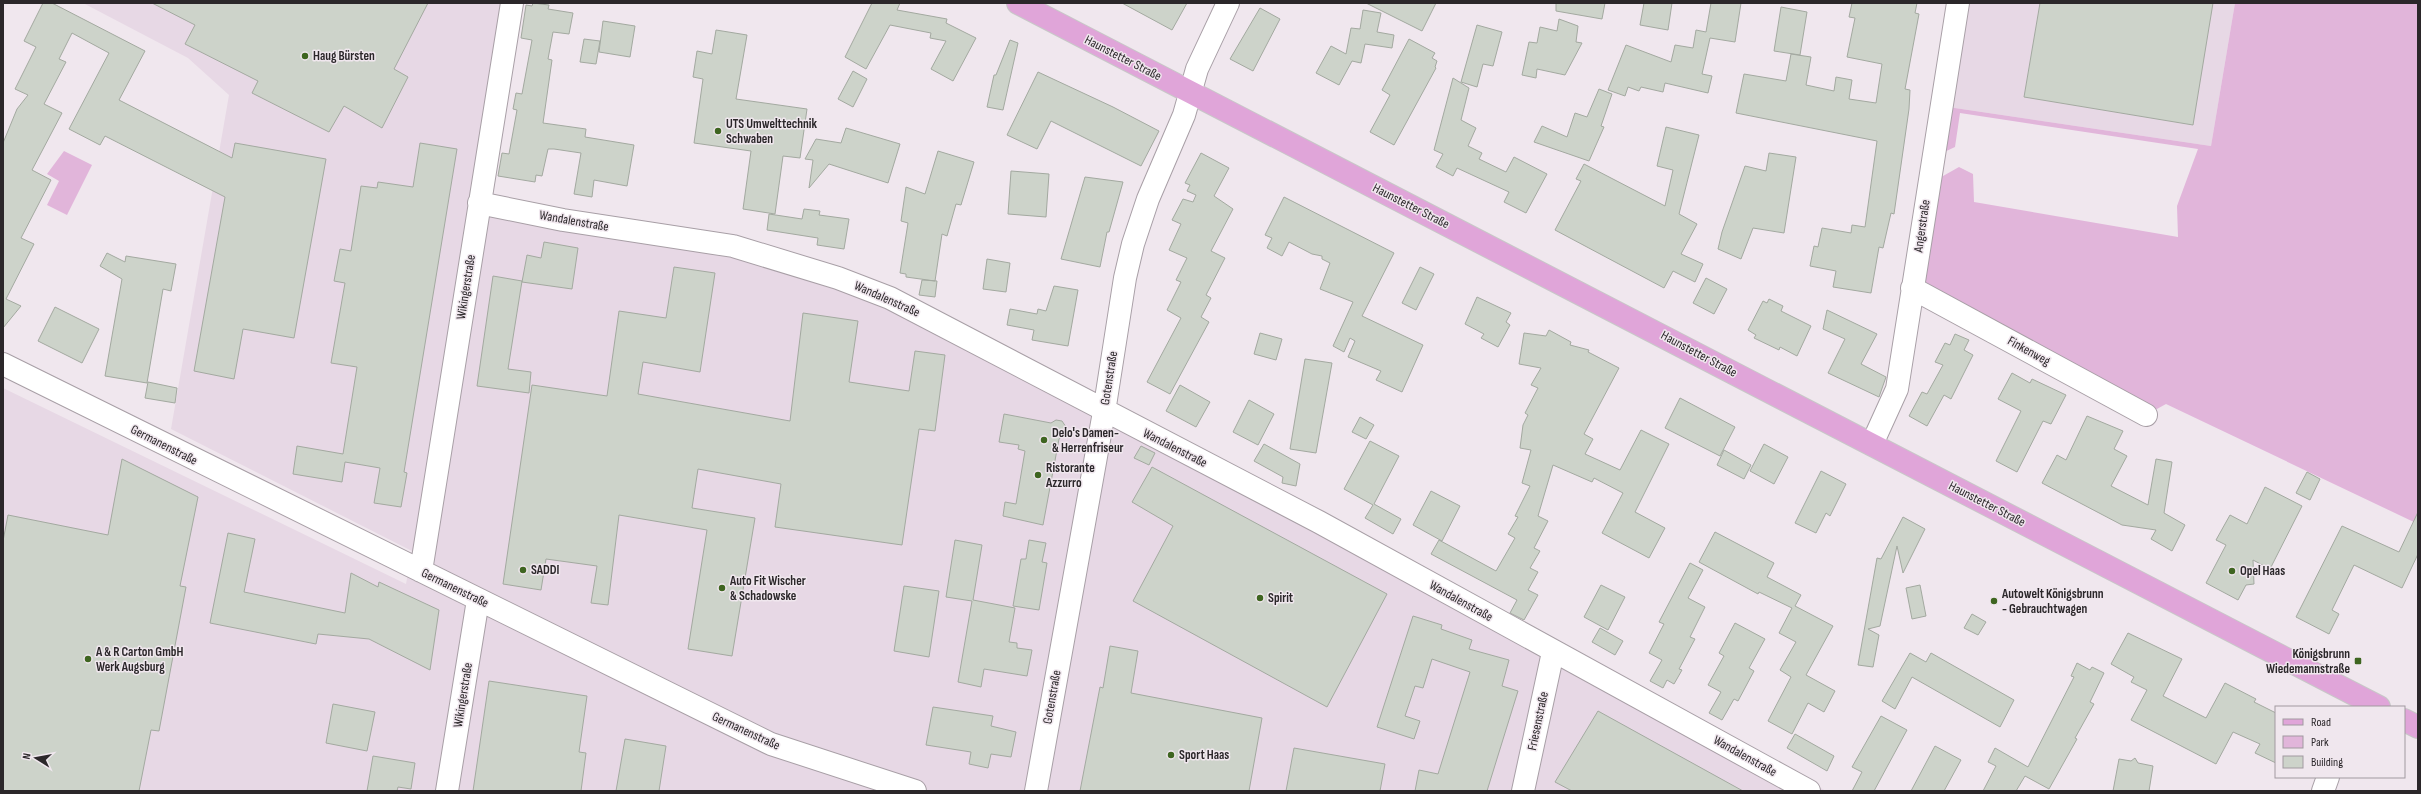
<svg xmlns="http://www.w3.org/2000/svg" width="2421" height="794" viewBox="0 0 2421 794" font-family="'Sofia Sans Condensed',sans-serif">
  <style>
    .built { fill: #e7d8e5 }
    .green { fill: #e1b5da }
    .building { fill: #cdd3ca; stroke: #a3a9a0 }
    .lines { fill: none; stroke-linecap: round; stroke-linejoin: round }
    .minor-casing { stroke: #a89fa6; stroke-width: 24 }
    .major-casing { stroke: #c8c7c8; stroke-width: 24 }
    .minor { stroke: #fff; stroke-width: 22 }
    .major { stroke: #e0a5d9; stroke-width: 22 }
    .poi-dot { fill: #3e6520; stroke: #f0e7ee; stroke-width: 1.5 }
    .labels { text-anchor: middle; dominant-baseline: central; stroke-width: 3; stroke-linejoin: round; paint-order: stroke }
    .poi-label { font-size: 13px; font-weight: bold; fill: #2b272a; stroke: #f0e7ee; text-anchor: start }
    .street-label { font-size: 13px; fill: #2b272a; stroke: #f0e7ee }
  </style>
  <rect width="100%" height="100%" fill="#f0e7ee"/>
  <!-- built -->
  <path class="built" d="M83,3H501L473,194L901,299L1826,791H3V388L406,584L412,551L171,429L229,95L188,58Z
    M1964,3H2235L2211,146L1948,107Z"/>
  <!-- green -->
  <path class="green" d="M2235,3H2418V524L2166,404L2146,415L1915,285L1936,180L1959,167L1973,174L1974,202L2178,237L2177,206L2198,149L1960,113L1955,147L1940,154L1948,107L2211,146Z
    M64,151L92,165L67,215L47,205L59,181L47,174Z"/>
  <!-- building -->
  <path class="building" d="M43,3H52L145,51L119,100L232,158L235,143L326,159L294,338L243,329L234,379L194,371L225,197L105,136L100,145L69,129L109,53L72,33L59,59L66,62L44,104L62,113L32,170L51,180L21,238L34,244L6,299L21,306L3,328V143L17,109L28,95L15,89L36,47L24,41Z
    M152,3H428L394,69L408,77L382,128L344,106L329,132L252,93L258,81L185,44L195,25Z
    M533,3L549,5L548,9L573,13L569,34L553,32L548,59L552,60L543,123L586,129L585,137L634,145L627,186L594,180L592,197L574,194L581,153L554,149H548L542,176L536,175L535,182L498,176L502,153L509,154L517,110L513,109L516,93L522,94L532,40L521,38L526,5L532,6Z
    M872,3H900L897,10L947,19L946,23L976,38L953,81L931,69L946,41L930,38L931,33L890,25L866,69L845,57Z
    M1122,3H1187L1172,30Z
    M1366,3H1436L1422,31Z
    M1556,3H1605L1602,19L1556,11Z
    M1644,3H1672L1668,30L1640,25Z
    M1711,3H1741L1735,42L1710,38L1702,74L1712,76L1708,93L1665,83L1663,92L1641,87L1639,91L1628,87L1625,96L1608,90L1626,45L1671,62L1675,45L1693,48L1696,30L1706,32Z
    M1852,3H1917L1915,13L1919,14L1905,89L1910,90L1909,109L1894,214L1891,213L1883,248L1879,247L1871,293L1833,287L1836,271L1810,266L1814,246L1818,247L1822,228L1851,233L1852,225L1865,227L1877,141L1736,113L1744,74L1786,81L1791,54L1811,57L1806,85L1834,91L1836,77L1852,80L1849,99L1876,103L1882,64L1847,57L1855,18L1849,17Z
    M2040,3H2213L2193,125L2024,97Z
    M1781,7L1807,12L1800,55L1774,51Z
    M1260,8L1280,19L1253,71L1230,59Z
    M1363,10L1381,13L1377,32L1394,35L1392,48L1365,44L1361,63L1352,61L1339,85L1316,73L1331,46L1346,54L1351,28L1360,29Z
    M1559,19L1578,26L1576,42L1582,43L1565,75L1537,69L1536,78L1522,75L1529,42L1537,43L1540,27L1557,31Z
    M603,21L635,26L630,57L599,52Z
    M1477,25L1502,32L1493,66L1483,64L1477,87L1461,82Z
    M716,30L747,35L736,99L807,109L800,158L783,156L775,214L743,209L751,151L694,143L703,79L693,77L697,51L712,54Z
    M584,39L600,41L596,64L580,62Z
    M1409,39L1435,53L1432,58L1437,61L1435,67L1436,68L1394,145L1370,132L1390,95L1382,90Z
    M1010,40L1018,43L1003,110L987,107L994,75H996Z
    M853,71L867,79L853,107L838,99Z
    M1038,72L1113,107L1159,131L1141,166L1051,121L1037,149L1007,135Z
    M1453,78L1469,88L1461,120L1476,128L1468,146L1482,153L1479,159L1506,172L1514,157L1547,174L1526,213L1504,202L1509,192L1457,168L1453,176L1436,167L1443,154L1434,150Z
    M1599,89L1612,94L1601,126L1604,127L1589,161L1534,142L1542,126L1567,137L1575,113L1587,117Z
    M1666,127L1699,135L1679,214L1697,224L1681,254L1703,264L1695,282L1673,271L1664,288L1555,230L1581,181L1576,179L1584,164L1665,206L1673,170L1657,166Z
    M846,128L900,144L888,183L829,164L809,188L813,160L805,159L816,139L841,143Z
    M420,143L457,149L404,472L407,473L401,507L374,503L380,468L345,462L342,482L293,474L297,446L343,454L357,367L331,363L345,283L334,281L340,249L351,251L361,186L377,188L378,182L413,187Z
    M938,151L974,162L961,205L956,204L947,236L942,234L935,281L906,277V274L900,273L908,223L901,221L906,187L925,194Z
    M1201,153L1229,168L1214,196L1233,209L1211,251L1225,258L1206,295L1211,298L1201,317L1209,322L1170,394L1147,382L1181,318L1167,310L1181,282L1176,280L1187,258L1169,250L1181,224L1172,220L1183,199L1193,202L1196,195L1187,191L1190,185L1185,183Z
    M1769,153L1796,157L1784,233L1753,228L1741,259L1718,249L1722,232L1745,166L1766,171Z
    M1011,171L1049,174L1046,217L1008,214Z
    M1085,177L1123,182L1109,232H1107L1100,267L1061,259Z
    M1284,197L1394,253L1362,316L1423,345L1402,392L1376,380L1381,371L1348,357L1355,341L1350,338L1344,352L1333,346L1353,302L1320,289L1330,263L1322,259V256L1312,254L1289,242L1282,256L1267,248L1272,238L1265,235Z
    M804,209L820,211L819,215L849,219L844,249L817,245L818,238L767,230L769,214L802,219Z
    M544,242L578,248L572,289L522,282L527,255L541,258Z
    M107,253L125,262L126,256L176,264L171,291L163,289L147,383L105,376L122,279L100,266Z
    M987,259L1010,263L1006,292L983,289Z
    M674,267L715,273L700,372L643,362L638,394L790,421L803,313L858,321L849,382L909,391L915,351L945,355L935,431L919,429L902,545L775,527L781,484L698,469L692,508L755,518L732,656L688,649L707,530L619,515L608,605L591,603L597,566L546,559L541,590L503,584L532,385L607,396L619,311L666,318Z
    M1420,267L1434,274L1416,310L1402,303Z
    M493,276L522,281L508,369L531,372L529,393L477,386Z
    M1706,278L1727,289L1714,314L1693,303Z
    M922,280L937,281L935,297L919,295Z
    M1054,286L1078,290L1068,346L1032,340L1034,330L1007,325L1010,309L1037,314L1038,309L1046,311Z
    M1477,297L1511,313L1506,322L1510,325L1498,347L1481,338L1484,334L1465,324Z
    M1769,299L1783,306L1781,311L1811,326L1797,356L1780,347L1779,350L1754,338L1756,335L1748,330L1763,301L1767,303Z
    M55,307L99,329L82,363L38,341Z
    M1827,310L1877,334L1861,364L1886,377L1879,397L1828,373L1845,339L1823,329Z
    M1549,330L1571,342L1570,345L1589,350L1588,352L1619,368L1584,434L1593,439L1585,454L1620,470L1641,430L1669,444L1635,512L1665,528L1649,558L1602,533L1623,493L1594,478L1592,482L1553,465L1538,516L1548,521L1534,548L1540,551L1530,568L1538,572L1528,590L1538,595L1524,620L1510,613L1517,600L1431,554L1439,540L1496,571L1515,538L1508,534L1518,517L1515,516L1530,486L1522,483L1531,450L1520,448L1523,425L1528,415L1525,413L1538,388L1531,385L1541,368L1519,364L1524,333L1546,336Z
    M1260,333L1282,339L1276,360L1254,354Z
    M1955,334L1969,340L1964,350L1973,355L1951,399L1944,395L1927,426L1909,416L1922,392L1927,394L1943,365L1935,362L1945,343L1950,345Z
    M1305,359L1332,363L1316,453L1290,449Z
    M2012,373L2030,383L2032,379L2066,395L2051,424L2043,421L2017,472L1996,461L2021,411L1998,399Z
    M148,382L177,388L175,403L145,398Z
    M1180,385L1210,402L1196,427L1166,411Z
    M1680,398L1735,427L1720,456L1665,428Z
    M1249,400L1274,414L1258,445L1233,432Z
    M1004,414L1051,423L1056,420L1062,421L1066,427L1065,434L1059,439L1043,525L1003,516L1005,502L1016,504L1025,451L1018,449L1019,445L999,442Z
    M2087,416L2123,431L2114,449L2127,456L2111,486L2148,505L2156,459L2172,462L2164,513L2185,525L2172,551L2151,539L2156,530L2122,525L2042,483L2057,455L2066,460Z
    M1360,417L1374,425L1366,439L1352,432Z
    M1370,441L1399,456L1374,504L1401,519L1393,534L1365,518L1373,505L1344,489Z
    M1264,444L1300,464L1296,486L1282,483L1283,477L1254,461Z
    M1764,444L1788,457L1774,484L1750,471Z
    M1141,446L1155,453L1149,465L1134,458Z
    M1724,450L1751,465L1744,479L1717,465Z
    M122,459L198,497L180,586L186,587L159,731L151,730L139,791H3V541L8,515L108,535Z
    M1152,467L1387,594L1327,707L1133,601L1173,526L1132,502Z
    M1821,471L1846,484L1830,516L1826,513L1816,533L1795,523Z
    M2307,472L2320,479L2310,500L2296,493Z
    M2265,487L2302,506L2270,569L2253,560L2254,584L2246,585L2238,600L2206,583L2226,545L2216,540L2230,515L2247,524Z
    M1431,491L1460,506L1442,541L1413,525Z
    M2418,512V554L2402,588L2354,565L2332,610L2339,614L2329,634L2296,617L2342,526L2399,552Z
    M1903,517L1925,529L1903,573L1897,546L1880,626L1868,629L1879,635L1873,667L1858,665L1877,558L1881,559Z
    M1715,532L1774,563L1767,577L1801,595L1795,606L1833,626L1806,675L1835,691L1824,712L1808,703L1792,734L1768,721L1791,677L1780,670L1796,642L1779,633L1792,608L1759,592L1758,594L1699,562Z
    M228,533L255,539L244,592L345,613L351,573L378,587L379,582L439,610L430,670L369,639L318,634L316,644L210,623Z
    M955,540L982,545L973,600L1015,608L1009,642L1017,643V648L1032,650L1027,676L984,669L981,687L958,682L972,601L946,597Z
    M1029,540L1046,543L1042,562L1047,563L1039,610L1013,606L1021,559H1026Z
    M1690,563L1703,570L1688,598L1705,607L1690,637L1695,639L1679,669L1682,670L1674,684L1667,680L1663,688L1650,681L1662,660L1649,653L1664,624L1659,622Z
    M1601,585L1625,597L1608,630L1584,617Z
    M1920,585L1926,616L1912,619L1906,588Z
    M904,586L939,591L929,657L894,651Z
    M1972,614L1986,622L1978,635L1964,628Z
    M1413,616L1442,625L1441,629L1472,640L1469,649L1509,660L1502,686L1518,691L1487,791H1415L1419,770L1438,774L1470,672L1432,659L1423,688L1415,686L1405,716L1420,721L1414,739L1377,727Z
    M1735,623L1765,639L1749,668L1754,671L1738,701L1734,699L1722,720L1709,713L1721,692L1708,685L1724,656L1719,653Z
    M1600,628L1623,641L1615,655L1592,642Z
    M2128,633L2182,659L2163,696L2206,718L2225,683L2256,699L2254,702L2276,713V763L2255,753L2260,744L2233,732L2216,764L2131,720L2147,690L2131,682L2134,677L2111,664Z
    M1110,646L1138,651L1131,693L1262,718L1249,791H1080L1100,687L1103,688Z
    M1910,653L1926,662L1931,653L2014,700L2000,727L1912,677L1895,709L1882,701Z
    M2077,663L2090,670L2092,667L2104,673L2090,702L2094,704L2075,738L2077,739L2049,789L2025,776L2016,791H1983L1996,766L1988,762L1995,748L2028,767L2074,677L2071,676Z
    M489,681L587,696L579,752L586,753L581,791H473Z
    M333,704L375,712L367,751L326,743Z
    M933,707L993,716L991,726L1016,732L1011,757L991,754L988,768L969,764L971,752L926,745Z
    M1598,711L1743,791H1572L1555,782Z
    M1881,716L1907,730L1874,791H1852L1862,772L1852,767Z
    M1795,734L1834,756L1827,771L1787,748Z
    M625,739L666,746L659,791H616Z
    M1935,746L1961,760L1944,791H1911Z
    M1294,748L1385,764L1380,791H1286Z
    M373,756L415,763L411,789L398,787L397,791H367Z
    M2135,758L2138,763L2153,766L2149,791H2113L2119,759L2131,761Z"/>
  <g class="lines">
    <defs>
      <path id="minor" d="M479,203L563,220L733,246L838,278L890,298L1319,522L1809,791
        M1912,288L2146,415
        M3,364L771,744L915,791
        M1872,444L1897,389L1958,3
        M421,571L512,3
        M447,791L478,600
        M1036,791L1104,412L1125,278L1133,244L1148,199L1184,115L1197,69L1228,3
        M1523,791L1553,652
        M2323,791L2328,777"/>
      <path id="major" d="M1018,3L2379,707
        M2404,720L2418,727"/>
    </defs>
    <!-- minor casing -->
    <use href="#minor" class="minor-casing"/>
    <!-- major casing -->
    <use href="#major" class="major-casing"/>
    <!-- minor -->
    <use href="#minor" class="minor"/>
    <!-- major -->
    <use href="#major" class="major"/>
  </g>
  <!-- markers -->
  <g class="poi-dot">
    <circle cx="305" cy="56" r="4"/>
    <circle cx="718" cy="131" r="4"/>
    <circle cx="1044" cy="440" r="4"/>
    <circle cx="1038" cy="475" r="4"/>
    <circle cx="523" cy="570" r="4"/>
    <circle cx="2232" cy="571" r="4"/>
    <circle cx="722" cy="588" r="4"/>
    <circle cx="1260" cy="598" r="4"/>
    <circle cx="1994" cy="601" r="4"/>
    <circle cx="88" cy="659" r="4"/>
    <rect x="2354" y="657" width="8" height="8" rx="2"/>
    <circle cx="1171" cy="755" r="4"/>
  </g>
  <g class="labels">
    <!-- poi labels -->
    <g class="poi-label">
      <text x="313" y="56">Haug Bürsten</text>
      <text x="726" y="124">UTS Umwelttechnik<tspan x="726" dy="15">Schwaben</tspan></text>
      <text x="1052" y="433">Delo's Damen-<tspan x="1052" dy="15">&amp; Herrenfriseur</tspan></text>
      <text x="1046" y="468">Ristorante<tspan x="1046" dy="15">Azzurro</tspan></text>
      <text x="531" y="570">SADDI</text>
      <text x="2240" y="571">Opel Haas</text>
      <text x="730" y="581">Auto Fit Wischer<tspan x="730" dy="15">&amp; Schadowske</tspan></text>
      <text x="2002" y="594">Autowelt Königsbrunn<tspan x="2002" dy="15">- Gebrauchtwagen</tspan></text>
      <text x="1268" y="598">Spirit</text>
      <text x="96" y="652">A &amp; R Carton GmbH<tspan x="96" dy="15">Werk Augsburg</tspan></text>
      <text x="2350" y="654" text-anchor="end">Königsbrunn<tspan x="2350" dy="15">Wiedemannstraße</tspan></text>
      <text x="1179" y="755">Sport Haas</text>
    </g>
    <!-- street labels -->
    <g class="street-label">
      <text transform="translate(1123 58) rotate(27)">Haunstetter Straße</text>
      <text transform="translate(1411 206) rotate(27)">Haunstetter Straße</text>
      <text transform="translate(574 221) rotate(10)">Wandalenstraße</text>
      <text transform="translate(1922 226) rotate(-82)">Angerstraße</text>
      <text transform="translate(466 287) rotate(-81)">Wikingerstraße</text>
      <text transform="translate(887 299) rotate(24)">Wandalenstraße</text>
      <text transform="translate(2029 351) rotate(29)">Finkenweg</text>
      <text transform="translate(1699 354) rotate(28)">Haunstetter Straße</text>
      <text transform="translate(1109 378) rotate(-81)">Gotenstraße</text>
      <text transform="translate(164 445) rotate(27)">Germanenstraße</text>
      <text transform="translate(1175 448) rotate(27)">Wandalenstraße</text>
      <text transform="translate(1987 504) rotate(27)">Haunstetter Straße</text>
      <text transform="translate(455 588) rotate(26)">Germanenstraße</text>
      <text transform="translate(1461 601) rotate(29)">Wandalenstraße</text>
      <text transform="translate(463 695) rotate(-81)">Wikingerstraße</text>
      <text transform="translate(1052 697) rotate(-80)">Gotenstraße</text>
      <text transform="translate(1538 721) rotate(-78)">Friesenstraße</text>
      <text transform="translate(746 731) rotate(25)">Germanenstraße</text>
      <text transform="translate(1745 756) rotate(29)">Wandalenstraße</text>
    </g>
  </g>
  <!-- border -->
  <rect width="2421" height="794" fill="none" stroke="#2b272a" stroke-width="8"/>
  <!-- legend -->
  <rect x="2275" y="706" width="130" height="72" fill="#f0e7ee" stroke="#a19aa0"/>
  <rect x="2283" y="719" width="20" height="6" fill="#e0a5d9" stroke="#a19aa0"/>
  <text x="2311" y="726" font-size="12" fill="#2b272a">Road</text>
  <rect x="2283" y="736" width="20" height="12" fill="#e1b5da" stroke="#a19aa0"/>
  <text x="2311" y="746" font-size="12" fill="#2b272a">Park</text>
  <rect x="2283" y="756" width="20" height="12" fill="#cdd3ca" stroke="#a19aa0"/>
  <text x="2311" y="766" font-size="12" fill="#2b272a">Building</text>
  <!-- north arrow -->
  <g transform="translate(36 758) rotate(281)" stroke="#f0e7ee" stroke-width="3" paint-order="stroke">
  <path d="M0-3L7 15L0 10L-7 15Z" fill="#2b272a"/>
  <text y="-6" font-size="11" font-weight="bold" text-anchor="middle" fill="#2b272a">N</text>
  </g>
</svg>
